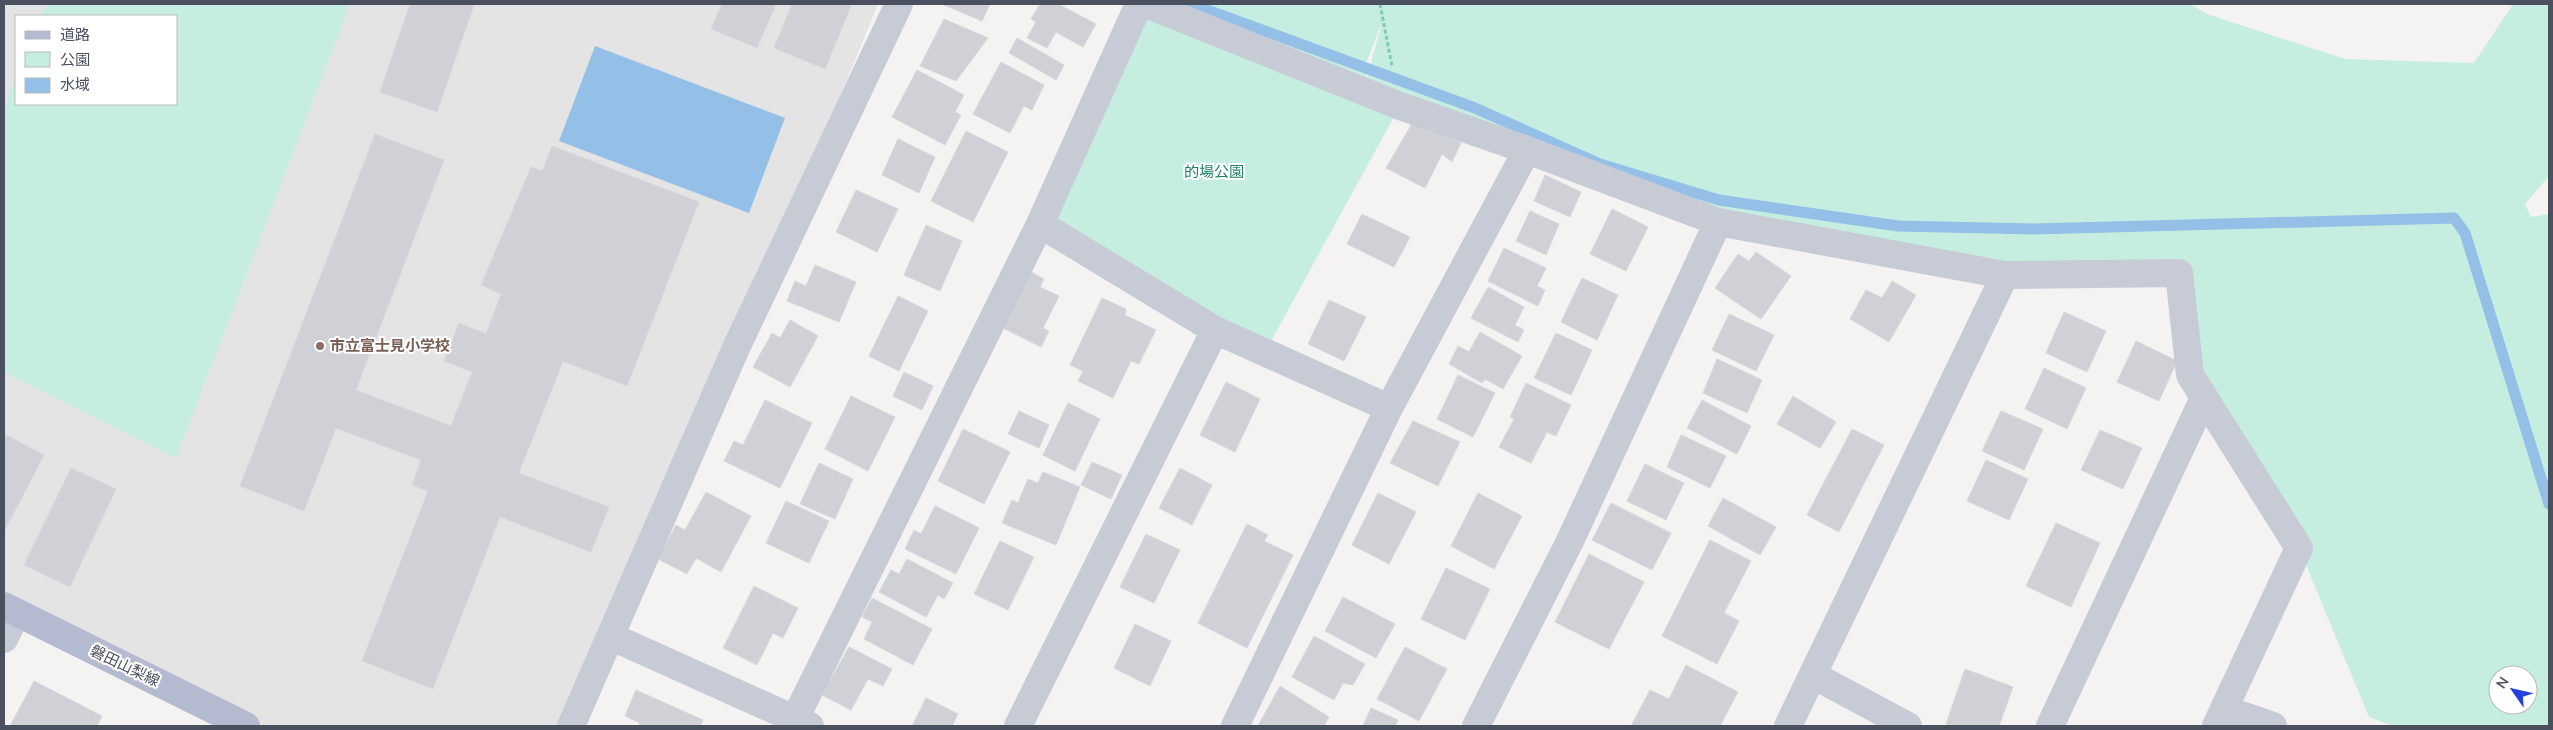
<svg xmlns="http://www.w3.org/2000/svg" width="2553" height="730" viewBox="0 0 2553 730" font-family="'Nunito Sans','Noto Sans JP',sans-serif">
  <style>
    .education { fill: #e5e4e4; fill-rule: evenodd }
    .green { fill: #c5eee0; fill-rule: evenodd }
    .water { fill: #94c0e8 }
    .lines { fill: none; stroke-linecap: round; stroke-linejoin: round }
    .stream { stroke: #94c0e8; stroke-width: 11 }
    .building { fill: #d0d1d6; stroke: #d7d7dd }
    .path { stroke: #7ecbba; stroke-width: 3; stroke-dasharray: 4 2.5; stroke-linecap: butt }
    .minor { stroke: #c7cbd6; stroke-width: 28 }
    .major { stroke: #b4bacf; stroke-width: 28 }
    .education-dot { fill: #8d6e63; stroke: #fff; stroke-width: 2 }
    .labels { text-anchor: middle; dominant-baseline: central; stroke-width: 4; stroke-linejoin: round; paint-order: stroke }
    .park-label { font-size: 15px; fill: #1d7f68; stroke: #fff }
    .education-label { font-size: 15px; font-weight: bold; fill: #785e54; stroke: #fff; text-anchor: start }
    .street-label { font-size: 15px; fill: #4b505f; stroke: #fff }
  </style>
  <rect width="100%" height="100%" fill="#f4f3f2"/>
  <!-- education -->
  <path class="education" d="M4,4H878L736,348L571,726H246L4,606ZM16,16H176V104H16Z"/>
  <!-- green -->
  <path class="green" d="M47,4H350L176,458L4,372V109L16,78V104H176V16H42Z
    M1148,4H2190L2207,14L2345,59L2474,63L2513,4H2549V176L2525,204L2531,217L2549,214V726H2392L2369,717L2299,548L2194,376L2179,274L2042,275L1718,222L1400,106L1265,352L1040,224ZM1380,27H1381L1366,81L1367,61ZM2498,675H2528V705H2498Z"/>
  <!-- water -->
  <path class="water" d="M595,46L785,118L749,213L559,141Z"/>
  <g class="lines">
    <!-- stream -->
    <path class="stream" d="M1191,4L1475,108L1600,164L1719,200L1898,226L2034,229L2454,218L2465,233L2549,504"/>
  </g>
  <!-- building -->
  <path class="building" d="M410,4L474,5L437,112L380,92Z
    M722,4H776L757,48L711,29Z
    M792,4H846L851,6L825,69L774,48Z
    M942,4H990L982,21Z
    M1040,4H1058L1096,24L1083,47L1056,32L1047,48L1027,38L1036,22L1031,19Z
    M944,19L988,38L956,81L920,66Z
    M1017,38L1064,65L1056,80L1009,53Z
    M1001,62L1044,85L1032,110L1024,106L1010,133L973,114Z
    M917,70L964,95L955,112L961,115L945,145L892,117Z
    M1413,122L1461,143L1452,162L1442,154L1425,188L1386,168Z
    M966,131L1008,152L973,222L931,201Z
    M375,134L444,160L356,390L451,426L472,372L444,361L459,323L486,334L501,294L481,285L531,167L542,171L552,146L699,202L627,386L563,361L519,473L609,507L591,552L500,517L433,689L362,661L428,491L412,485L421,460L336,428L304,511L240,486Z
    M898,139L935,157L919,193L882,175Z
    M1545,175L1581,192L1570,217L1534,201Z
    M856,190L898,209L877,252L836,232Z
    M1612,209L1648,227L1626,271L1590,254Z
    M1530,211L1559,224L1546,255L1516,241Z
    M1362,214L1410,237L1394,267L1347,244Z
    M926,225L962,241L940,291L904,275Z
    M1504,248L1546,268L1537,286L1545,290L1538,306L1488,281Z
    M1756,252L1791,276L1761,319L1715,288L1738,254L1749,261Z
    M815,265L856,282L839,322L787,301L795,281L806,286Z
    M1031,272L1044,279L1040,287L1059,296L1043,328L1049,331L1041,347L1003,328Z
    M1582,278L1618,295L1597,340L1561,322Z
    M1892,281L1916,295L1889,342L1850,319L1866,290L1882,298Z
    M1488,287L1524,307L1515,325L1524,330L1518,342L1471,318Z
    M898,296L928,311L899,371L869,356Z
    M1102,298L1126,309L1125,315L1156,330L1139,364L1131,361L1113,398L1078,381L1083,371L1070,365Z
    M1329,300L1366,317L1344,361L1308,344Z
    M2064,312L2106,331L2087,372L2046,353Z
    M1729,314L1774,335L1756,371L1712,350Z
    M790,320L818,336L790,387L753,367L772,333L780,338Z
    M1480,332L1522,356L1503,389L1485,379L1482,383L1449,364L1458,346L1469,352Z
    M1556,333L1592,350L1571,395L1534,378Z
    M2136,341L2177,361L2159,401L2117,382Z
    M1717,359L1762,380L1747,413L1703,393Z
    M2044,368L2086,388L2067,429L2025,409Z
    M904,372L933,386L922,410L893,396Z
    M1458,375L1495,393L1473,437L1437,419Z
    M1226,382L1260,399L1235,452L1200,435Z
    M1526,383L1571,405L1556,436L1547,432L1531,463L1499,447L1514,419L1510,417Z
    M851,396L895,417L868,471L825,449Z
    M1793,396L1836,422L1820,448L1777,424Z
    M765,400L812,423L780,488L724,461L734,441L743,445Z
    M1702,400L1751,426L1737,454L1687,428Z
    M1068,403L1100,419L1075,471L1043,455Z
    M1019,411L1049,425L1039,448L1008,434Z
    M2001,411L2043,429L2024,470L1982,451Z
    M1413,421L1460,442L1438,486L1390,463Z
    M963,429L1010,452L984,504L938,481Z
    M1852,429L1884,445L1839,532L1807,515Z
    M2100,430L2142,448L2123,489L2081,470Z
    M4,434L44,455L4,532Z
    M1681,435L1726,456L1710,488L1667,467Z
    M1986,460L2028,479L2009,520L1967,501Z
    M1092,462L1122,475L1111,499L1081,485Z
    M819,463L853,479L835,519L800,504Z
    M1645,464L1684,483L1666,520L1627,501Z
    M71,468L116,489L70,587L24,565Z
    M1180,468L1212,485L1192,525L1159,508Z
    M1043,472L1080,487L1056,545L1002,523L1012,500L1018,503L1028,479L1038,483Z
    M706,492L751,516L721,572L696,558L687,574L658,559L676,525L685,530Z
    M1378,493L1416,512L1389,564L1352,545Z
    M1478,493L1522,516L1494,569L1451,546Z
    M1723,498L1776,527L1760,555L1708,526Z
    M786,501L829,521L809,563L766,543Z
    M1611,503L1671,533L1652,570L1592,540Z
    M935,506L979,528L956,574L905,549L914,530L921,534Z
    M2056,523L2100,543L2071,607L2026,586Z
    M1247,524L1268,535L1264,541L1293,555L1247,648L1198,623Z
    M1146,534L1180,550L1154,603L1120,587Z
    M1710,540L1751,561L1724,613L1739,621L1717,664L1662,636Z
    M1000,541L1034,557L1008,610L974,594Z
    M1589,554L1644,582L1609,649L1555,622Z
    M907,559L953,583L944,599L938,595L926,617L879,592L891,570L899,574Z
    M1446,568L1490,589L1465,640L1421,619Z
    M754,586L798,608L783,638L773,633L757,665L723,648Z
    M1343,597L1395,624L1376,658L1325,631Z
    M872,598L932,629L913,665L864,639L872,622L862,617Z
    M1135,624L1171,641L1150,686L1114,668Z
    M1314,636L1365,664L1353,685L1343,683L1334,700L1292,677Z
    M849,647L892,669L883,686L868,679L851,710L822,695Z
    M1405,647L1447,669L1419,721L1377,699Z
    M1686,665L1738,692L1720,726H1631L1650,690L1669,699Z
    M1965,669L2013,687L1999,726H1952L1946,724Z
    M34,681L102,716L97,726H10Z
    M1280,686L1329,717L1324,726H1258Z
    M636,690L703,720L700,726H639L640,723L625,716Z
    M926,698L958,714L952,726H912Z
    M1371,708L1398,720L1395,726H1363Z"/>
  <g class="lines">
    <!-- path -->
    <path class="path" d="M1380,4L1392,66"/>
    <!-- minor -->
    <path class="minor" d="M1146,4L1400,106L1527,150L1718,222L2005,275L2179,273L2190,375L2299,548L2216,726
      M1040,224L1215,330L1389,408
      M610,636L810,726
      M4,639L17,613
      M1813,675L1908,726
      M2224,709L2273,726
      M795,719L1040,224L1139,4
      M571,726L736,348L899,4
      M1018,726L1215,330
      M1235,726L1389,408L1527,150
      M1476,726L1569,543L1718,222
      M1788,726L2005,275
      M2050,726L2204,398"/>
    <!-- major -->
    <path class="major" d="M4,606L246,726"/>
  </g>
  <!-- markers -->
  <circle class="education-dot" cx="320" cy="346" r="5"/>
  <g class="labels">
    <!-- park labels -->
    <g class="park-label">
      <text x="1214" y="172">的場公園</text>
    </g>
    <!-- education labels -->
    <g class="education-label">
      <text x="330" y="346">市立富士見小学校</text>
    </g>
    <!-- street labels -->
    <g class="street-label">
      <text transform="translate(125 666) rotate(26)">磐田山梨線</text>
    </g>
  </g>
  <!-- border -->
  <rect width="2553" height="730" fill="none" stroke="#4b505f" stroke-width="10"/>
  <!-- legend -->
  <rect x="15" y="15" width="162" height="90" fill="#ffffff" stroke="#b7b9bf"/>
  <rect x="25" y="31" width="25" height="8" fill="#b4bacf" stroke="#b7b9bf"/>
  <text x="60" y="40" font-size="15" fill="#4b505f">道路</text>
  <rect x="25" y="52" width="25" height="15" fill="#c5eee0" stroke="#b7b9bf"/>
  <text x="60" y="65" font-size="15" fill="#4b505f">公園</text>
  <rect x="25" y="78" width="25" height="15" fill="#94c0e8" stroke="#b7b9bf"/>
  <text x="60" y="90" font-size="15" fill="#4b505f">水域</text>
  <!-- north arrow -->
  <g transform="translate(2513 690) rotate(304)"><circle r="24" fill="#ffffff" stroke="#b7b9bf"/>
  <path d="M0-4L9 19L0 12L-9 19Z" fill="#2543dc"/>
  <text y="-8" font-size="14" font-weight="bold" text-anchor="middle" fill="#4b505f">N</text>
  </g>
</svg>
